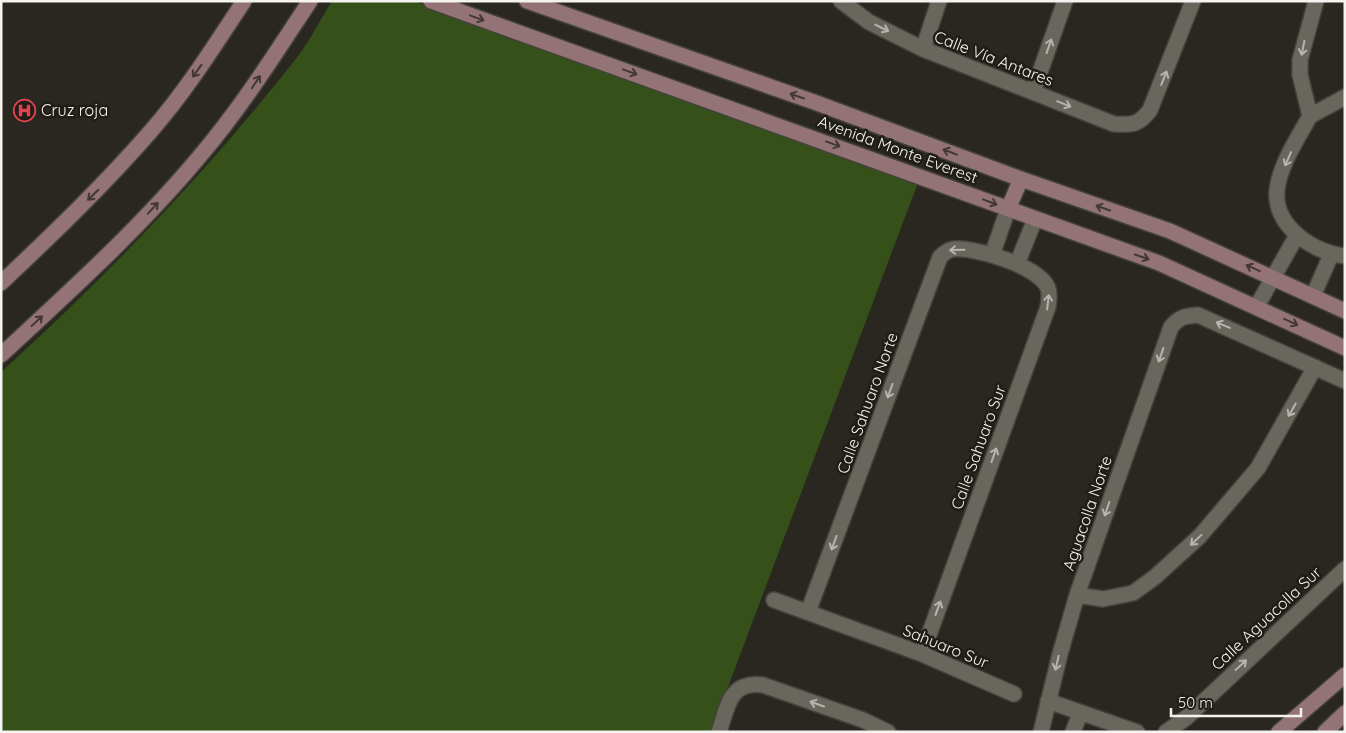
<svg xmlns="http://www.w3.org/2000/svg" width="1346" height="733" viewBox="0 0 1346 733" font-family="Quicksand,sans-serif">
  <style>
    .green { fill: #355119 }
    .lines { fill: none; stroke-linecap: round; stroke-linejoin: round }
    .street-casing { stroke: #44423c; stroke-width: 18 }
    .secondary-casing { stroke: #44423c; stroke-width: 18 }
    .street { stroke: #69665e; stroke-width: 15 }
    .secondary { stroke: #947376; stroke-width: 15 }
    .oneway { stroke: #433734 }
    .oneway2 { stroke: #b6b4ae }
    .labels { text-anchor: middle; dominant-baseline: central; stroke-width: 5; stroke-linejoin: round; paint-order: stroke }
    .street-label { font-size: 16px; fill: #f5f3ef; stroke: #201d17 }
    .poi-label { font-size: 16px; fill: #f5f3ef; stroke: #201d17; text-anchor: start }
  </style>
  <rect width="100%" height="100%" fill="#2a2720"/>
  <!-- green -->
  <path class="green" d="M332,1H414L919,180L711,732H1V372C105,278 204,175 291,65C307,46 319,22 332,1Z"/>
  <g class="lines">
    <defs>
      <path id="street" d="M841,1L869,22L923,49L1114,124C1132,125 1139,125 1150,110L1193,1
        M923,49L939,1
        M1033,92L1065,1
        M1310,116C1298,138 1280,164 1277,190C1273,226 1314,253 1345,256
        M1310,116L1300,75V60L1316,1
        M1310,116L1345,97
        M992,255L1008,209
        M1017,264L1035,219
        M1313,296L1331,255
        M1257,306L1296,237
        M1077,595L1103,599L1133,593L1155,577L1200,536L1258,468L1315,367
        M774,600L922,654L1014,694
        M808,612L940,257C944,253 948,250 953,249C975,247 1039,266 1048,288C1050,294 1049,301 1048,307L922,654
        M1048,701L1137,732
        M719,732C728,706 729,681 763,685L863,720L888,732
        M1041,732L1060,654L1077,595L1171,327C1179,317 1185,316 1198,315L1345,381
        M1073,732L1080,714
        M1166,732L1186,718L1345,569"/>
      <path id="secondary" d="M431,1L1159,263L1345,348
        M527,1L814,102L1021,179L1170,231L1345,311
        M1008,209L1021,179
        M1,283C53,234 104,185 151,131C186,91 215,45 244,1
        M1,355C70,291 140,228 200,156C241,108 275,54 310,1
        M1279,732L1345,675
        M1325,732L1345,713"/>
    </defs>
    <!-- street casing -->
    <use href="#street" class="street-casing"/>
    <!-- secondary casing -->
    <use href="#secondary" class="secondary-casing"/>
    <!-- street -->
    <use href="#street" class="street"/>
    <!-- secondary -->
    <use href="#secondary" class="secondary"/>
  </g>
  <!-- one-way arrows -->
  <defs><path id="oneway-shaft" d="M-6 0H5M1.5-3L5.5 0L1.5 3" fill="none" stroke-width="1.6" stroke-linecap="round" stroke-linejoin="round" transform="scale(1.25)"/></defs>
  <g class="oneway">
    <use href="#oneway-shaft" transform="translate(477 18) rotate(20)"/>
    <use href="#oneway-shaft" transform="translate(197 71) rotate(126)"/>
    <use href="#oneway-shaft" transform="translate(630 72) rotate(20)"/>
    <use href="#oneway-shaft" transform="translate(256 82) rotate(-56)"/>
    <use href="#oneway-shaft" transform="translate(797 96) rotate(-161)"/>
    <use href="#oneway-shaft" transform="translate(833 144) rotate(20)"/>
    <use href="#oneway-shaft" transform="translate(950 152) rotate(-159)"/>
    <use href="#oneway-shaft" transform="translate(93 195) rotate(136)"/>
    <use href="#oneway-shaft" transform="translate(990 202) rotate(21)"/>
    <use href="#oneway-shaft" transform="translate(153 208) rotate(-48)"/>
    <use href="#oneway-shaft" transform="translate(1103 208) rotate(-161)"/>
    <use href="#oneway-shaft" transform="translate(1142 257) rotate(19)"/>
    <use href="#oneway-shaft" transform="translate(1253 268) rotate(-156)"/>
    <use href="#oneway-shaft" transform="translate(37 321) rotate(-43)"/>
    <use href="#oneway-shaft" transform="translate(1291 322) rotate(25)"/>
  </g>
  <g class="oneway2">
    <use href="#oneway-shaft" transform="translate(882 28) rotate(26)"/>
    <use href="#oneway-shaft" transform="translate(1049 46) rotate(-71)"/>
    <use href="#oneway-shaft" transform="translate(1303 48) rotate(101)"/>
    <use href="#oneway-shaft" transform="translate(1164 78) rotate(-68)"/>
    <use href="#oneway-shaft" transform="translate(1064 104) rotate(22)"/>
    <use href="#oneway-shaft" transform="translate(1288 159) rotate(114)"/>
    <use href="#oneway-shaft" transform="translate(957 250) rotate(179)"/>
    <use href="#oneway-shaft" transform="translate(1048 302) rotate(-83)"/>
    <use href="#oneway-shaft" transform="translate(1223 325) rotate(-157)"/>
    <use href="#oneway-shaft" transform="translate(1161 355) rotate(109)"/>
    <use href="#oneway-shaft" transform="translate(890 391) rotate(110)"/>
    <use href="#oneway-shaft" transform="translate(1292 410) rotate(120)"/>
    <use href="#oneway-shaft" transform="translate(994 455) rotate(-70)"/>
    <use href="#oneway-shaft" transform="translate(1107 509) rotate(109)"/>
    <use href="#oneway-shaft" transform="translate(1196 540) rotate(137)"/>
    <use href="#oneway-shaft" transform="translate(834 543) rotate(110)"/>
    <use href="#oneway-shaft" transform="translate(938 608) rotate(-70)"/>
    <use href="#oneway-shaft" transform="translate(1057 663) rotate(103)"/>
    <use href="#oneway-shaft" transform="translate(1241 665) rotate(-43)"/>
    <use href="#oneway-shaft" transform="translate(817 704) rotate(-161)"/>
  </g>
  <!-- icons -->
  <defs>
    <symbol id="hospital-ring" viewBox="-11 -11 22 22"><circle r="9.5" fill="#201d17" stroke="#e0444e" stroke-width="1.5"/><path d="M-5-5h3v3.5h4V-5h3V5h-3V1.5h-4V5h-3Z" fill="#e0444e"/></symbol>
  </defs>
  <g fill-rule="evenodd">
    <use href="#hospital-ring" x="12" y="98" width="25" height="25"/>
  </g>
  <g class="labels">
    <!-- street labels -->
    <g class="street-label">
      <text transform="translate(994 58) rotate(21)">Calle Vía Antares</text>
      <text transform="translate(898 149) rotate(20)">Avenida Monte Everest</text>
      <text transform="translate(867 403) rotate(-70)">Calle Sahuaro Norte</text>
      <text transform="translate(978 447) rotate(-70)">Calle Sahuaro Sur</text>
      <text transform="translate(1087 513) rotate(-71)">Aguacolla Norte</text>
      <text transform="translate(1266 618) rotate(-43)">Calle Aguacolla Sur</text>
      <text transform="translate(946 646) rotate(22)">Sahuaro Sur</text>
    </g>
    <!-- poi labels -->
    <g class="poi-label">
      <text x="41" y="110">Cruz roja</text>
    </g>
  </g>
  <!-- border -->
  <rect width="1346" height="733" fill="none" stroke="#f5f3ef" stroke-width="5"/>
  <!-- scale -->
  <path d="M1171 708v8h130v-8" fill="none" stroke="#f5f3ef" stroke-width="2.5"/>
  <text x="1178" y="708" font-size="15" fill="#f5f3ef" stroke="#201d17" stroke-width="4" paint-order="stroke">50 m</text>
</svg>
